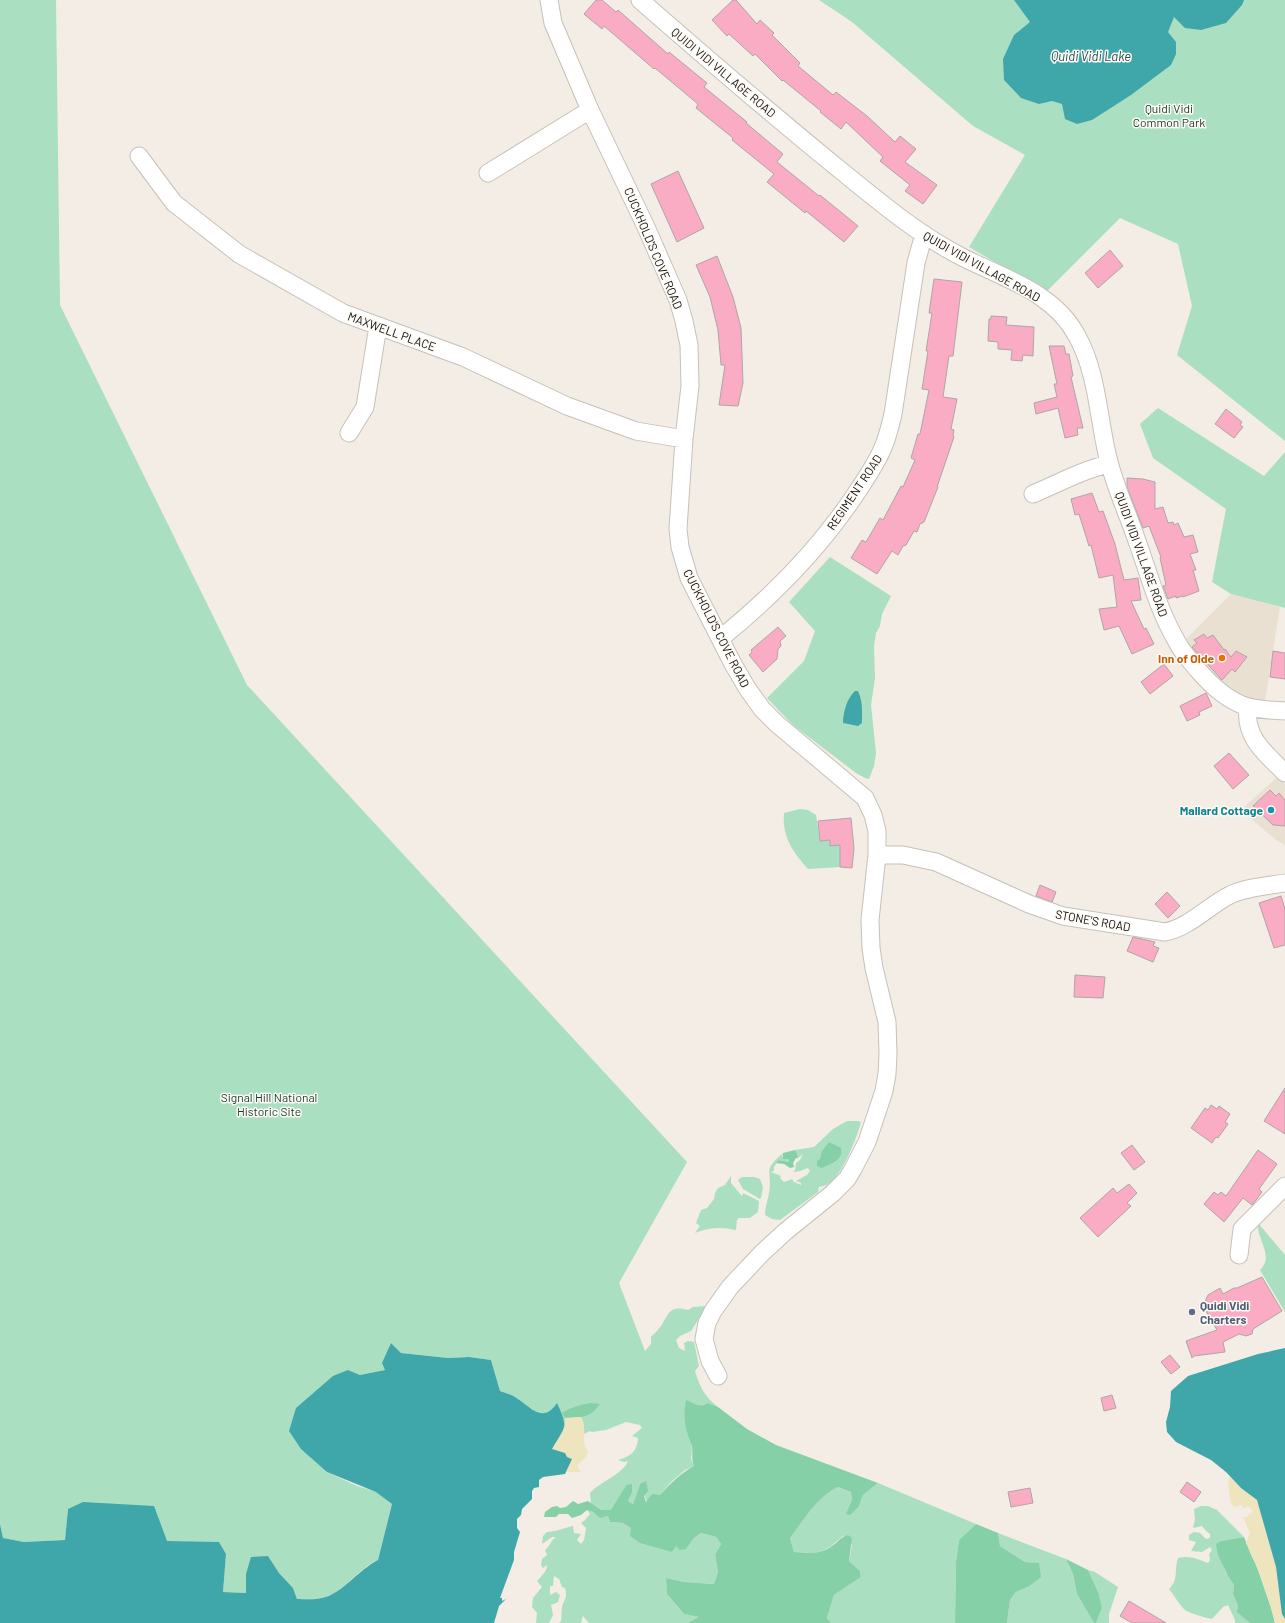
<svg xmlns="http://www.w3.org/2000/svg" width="1285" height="1623" viewBox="0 0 1285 1623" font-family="Barlow,sans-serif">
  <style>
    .built { fill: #eae0d2 }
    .green { fill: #abdfc1 }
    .forest { fill: #86d0a8 }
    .sand { fill: #eee5bf }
    .water { fill: #3fa7aa }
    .building { fill: #f9acc3; stroke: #afa5a7 }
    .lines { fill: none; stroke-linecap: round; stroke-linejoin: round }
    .minor-casing { stroke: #c6c1b9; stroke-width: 19 }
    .minor { stroke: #fff; stroke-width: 17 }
    .food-dot { fill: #e8710a; stroke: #fefbf6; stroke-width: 1.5 }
    .culture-dot { fill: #0f9aa8; stroke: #fefbf6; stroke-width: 1.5 }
    .service-dot { fill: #5c6f8a; stroke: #fefbf6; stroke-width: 1.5 }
    .labels { text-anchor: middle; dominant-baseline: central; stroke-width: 3; stroke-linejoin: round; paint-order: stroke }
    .street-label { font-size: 12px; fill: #110f0c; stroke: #fefbf6 }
    .park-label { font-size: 12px; fill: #173828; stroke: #fefbf6 }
    .food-label { font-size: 12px; font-weight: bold; fill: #c56008; stroke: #fefbf6; text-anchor: end }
    .culture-label { font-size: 12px; font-weight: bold; fill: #0d838f; stroke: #fefbf6; text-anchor: end }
    .service-label { font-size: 12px; font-weight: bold; fill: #4e5e75; stroke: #fefbf6; text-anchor: start }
    .water-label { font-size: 13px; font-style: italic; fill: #214e50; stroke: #fefbf6 }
  </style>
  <rect width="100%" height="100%" fill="#f3ede5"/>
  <!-- built -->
  <path class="built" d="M1231,594L1280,607L1265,701L1250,698L1234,691L1215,679L1184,641Z
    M1277,777L1285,784V845L1276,840L1241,810Z"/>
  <!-- green -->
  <path class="green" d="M0,0H56L60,305L247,685L687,1162L619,1283L645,1351L651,1344V1337C655,1333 660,1328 663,1323C670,1310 672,1306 688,1310L693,1307L707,1306L691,1331L680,1336L676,1340L679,1348L685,1351L684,1343L688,1341L694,1342L699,1366L695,1371C700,1387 704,1396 718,1407L708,1403L696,1407L691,1402L685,1405L687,1431L691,1443L692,1450L691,1459L694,1466L685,1470L671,1482L660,1495L647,1502L640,1484L633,1504L628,1501L632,1493V1485H626L611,1511L603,1510L591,1503L590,1493C601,1481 622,1475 628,1461L624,1462L618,1460C631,1456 637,1452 638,1438L632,1436L642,1428L640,1425L626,1422L606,1430L592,1432L590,1431L552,1449L557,1403C542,1426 529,1406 515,1397C511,1394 505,1393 500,1391L491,1360L469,1357L448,1358L401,1353L391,1343L385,1370L360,1375L348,1370L327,1472L357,1486L377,1492L392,1504L378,1560C357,1569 342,1594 322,1598C314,1600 304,1599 297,1599L293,1588L279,1573L268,1556L258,1558L246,1574V1593L223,1592L226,1554L219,1543L167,1541L68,1509L65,1540L24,1542L3,1538L0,1524Z
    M819,0H1285V441L1177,355L1192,306L1178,244L1120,218L1046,292L969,247L1025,155L973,126L852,22Z
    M1158,408L1264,476L1285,452V608L1231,594L1212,582L1226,509L1153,458L1140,424Z
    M830,557L891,596L882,614L880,626L876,633L874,646L875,678L871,705L876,753L874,766L869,779L865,778L856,773L793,725L767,698L804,661L815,631L789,602Z
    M800,809L808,810L816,815L820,841L830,840V845H840L842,855H840V867L808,869C793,852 782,837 784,813Z
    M847,1121H858L861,1122C857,1137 842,1177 827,1185C825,1186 821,1186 819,1187L818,1192L780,1220L772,1219L765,1215C765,1207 768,1200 769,1193C773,1170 761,1172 783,1153L782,1156L786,1159H789V1162L779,1160L774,1167V1171L771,1172L781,1176L780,1178L784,1182L792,1179L794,1182L801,1185V1183L796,1181L807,1175L810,1171L808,1168L800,1171L793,1172L795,1170L796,1163L800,1160L803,1154L798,1158L797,1153L795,1150L814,1147L833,1129Z
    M731,1176V1183L742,1196L743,1193L759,1201L758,1212L750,1218H739L737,1220L736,1230C722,1227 709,1227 695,1233L700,1226L696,1223L701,1210L707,1208L714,1199L715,1193L718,1188L725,1185Z
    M742,1177H754L760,1179L763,1187L761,1198L760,1199L743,1189L738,1180Z
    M1258,1223L1285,1255V1312L1260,1270C1275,1256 1256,1239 1258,1223Z
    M878,1483L976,1524L959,1540L956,1562L955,1623H831L827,1618L834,1595L861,1577L860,1571L849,1561L852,1545L843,1536C823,1554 820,1554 794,1552L790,1538C804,1520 817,1497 838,1487L851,1492L852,1500L859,1506L863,1495Z
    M1201,1506H1208L1217,1510L1244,1537L1221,1541L1224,1568L1228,1576L1234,1585L1233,1594L1238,1606L1250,1623H1235V1620L1228,1605L1223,1607L1212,1619C1204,1617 1186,1613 1182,1607C1177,1601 1174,1595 1169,1589C1179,1580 1174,1569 1178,1558C1191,1555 1197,1559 1208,1563L1210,1560L1209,1554L1212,1550L1210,1547L1202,1552L1191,1551L1196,1542L1189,1540V1535L1194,1532L1200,1533L1206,1539L1210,1538V1534L1206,1531L1202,1526L1193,1528L1195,1519L1194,1509Z
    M587,1510L593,1512L600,1517L608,1516L610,1522L623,1523L672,1552L676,1545L686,1549L694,1538L701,1533L716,1537L721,1544L715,1555L718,1572L714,1584L684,1582L666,1578L667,1594L684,1614L700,1617L687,1623H589L583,1616L581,1623H559L561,1621C562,1616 561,1612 562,1607C564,1599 568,1598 565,1588L562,1587L559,1579L554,1576L553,1586H550V1595L556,1592L560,1595L558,1602L551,1605L553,1615L549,1623H536L537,1613L532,1607L533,1598L542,1587L537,1581C541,1576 547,1572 547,1565L543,1568L541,1565L542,1559L547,1555L545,1550C550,1546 551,1540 556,1537H552L542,1544L543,1536L547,1532C555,1532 564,1528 573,1526L574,1533L581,1534L577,1540L581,1544L584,1540L586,1528L581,1523L585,1520L590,1514Z
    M998,1533L1066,1559L1073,1574L1077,1594L1094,1623H1007L1010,1600L1016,1592L1028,1587L1039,1563L1025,1562L1000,1546Z
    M1088,1570L1095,1572L1118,1587L1109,1614V1623H1096L1102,1608L1099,1594Z"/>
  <!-- forest -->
  <path class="forest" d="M829,1142L841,1148C844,1160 831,1164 822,1168L817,1166V1161L820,1159L822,1151Z
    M795,1150L797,1153L798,1158H796L793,1163L794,1167L790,1168L784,1164L776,1163L779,1160L789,1162V1159H783V1153Z
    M686,1400C696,1404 698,1408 708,1403L718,1407L747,1429L776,1445L878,1483L863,1495L859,1506L850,1515L846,1514L852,1500L851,1492L838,1487C817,1497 804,1520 790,1538L794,1552C808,1553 820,1555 832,1546C838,1542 841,1537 848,1535L852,1538L849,1561L860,1571L861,1577L834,1595L827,1618L831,1623H687L699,1617L684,1614L667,1594L666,1578L684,1582L714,1584L718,1572L715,1555L721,1544L716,1537L701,1533L694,1538L686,1549L680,1550L676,1546L672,1552L640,1543L630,1536L631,1528L623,1523L610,1522L608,1516L600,1518L593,1512L587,1510L581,1515L572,1518L568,1514H559L556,1517H544L545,1512L552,1507L557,1506L560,1508L566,1507L573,1501L578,1504L588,1501L602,1510H611L626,1485L632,1484V1493L628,1501L633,1504L640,1484L646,1481L648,1491L644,1496L646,1502L652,1494L660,1495C670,1484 681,1473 694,1466C691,1459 693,1454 692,1447C691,1442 688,1437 687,1432C684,1422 684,1410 686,1400Z
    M590,1403L600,1404C589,1419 582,1417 565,1418L562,1413C571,1407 580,1405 590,1403Z
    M976,1524L998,1533L1000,1546L1025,1562L1039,1563L1041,1577L1028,1587L1016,1592L1010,1600L1007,1623H955L956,1562L959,1540Z
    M1244,1537L1252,1557L1256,1564L1271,1608L1275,1623H1250L1237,1612L1238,1606L1233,1594L1234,1585L1228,1576L1218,1555L1216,1544L1221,1541Z
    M1066,1559L1088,1570L1099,1594L1102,1608L1096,1623H1094L1077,1594L1073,1574Z"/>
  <!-- sand -->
  <path class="sand" d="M577,1417H581C588,1427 580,1441 588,1451L587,1456L577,1466L581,1472H566L565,1474L570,1462L552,1449L565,1426V1418Z
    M1230,1477L1241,1488L1257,1500L1276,1567L1282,1614L1285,1619V1623H1275C1269,1596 1258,1568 1246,1543L1250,1533L1243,1517H1246L1253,1512L1248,1506L1244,1509L1241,1505L1235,1507L1231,1504L1228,1481Z"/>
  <!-- water -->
  <path class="water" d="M1014,0H1244L1242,5L1226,23L1201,30L1185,28L1174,17L1168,32L1176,42V54L1171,65L1131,95L1092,120L1077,124L1065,119L1062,104L1052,101L1039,104L1021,98L1004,80L1003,59L1014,35L1030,22Z
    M855,691H858C863,702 862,711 862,723L858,726L843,723C843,712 847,698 855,691Z
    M391,1343L401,1353L448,1358L469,1357L491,1360L500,1391C505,1393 511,1394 515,1397C530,1406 542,1425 557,1403C569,1429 565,1426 552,1449L565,1453L567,1457L572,1459L565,1474L543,1477L539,1480V1487L534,1488L532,1491V1499L522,1509L521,1515L517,1519V1528L520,1532L514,1552V1560L500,1598H502V1601L506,1599L499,1606L494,1623H0V1524L3,1538L24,1542L65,1540L68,1509L83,1502L154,1506L167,1541L219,1542L226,1554L223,1592L246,1593V1574L251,1557L268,1556L279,1573L293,1588L297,1599C304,1599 314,1600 322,1598C342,1594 358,1570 378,1560L392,1504L376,1492L327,1472L301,1449L289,1431L296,1408L333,1376L348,1370L360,1375L385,1370L382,1363Z
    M1285,1348V1619L1282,1614L1276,1567L1257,1500L1241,1488L1226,1472L1211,1460L1176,1442L1167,1432L1166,1422L1170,1407L1171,1391L1188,1376L1258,1354Z"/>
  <!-- building -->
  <path class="building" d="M596,0H602L616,12L618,10L668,54L669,52L707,83L704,87L747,122L746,123L783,154L777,162L819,196L820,195L858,226L844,242L806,211L805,213L767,182L774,174L732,140L733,138L696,108L698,104L655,68L654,69L604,26L602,29L584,14Z
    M733,0H736L757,24L760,20L774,33L772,35L800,63L798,66L833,95L836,92L867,116L895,142L900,136L916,149L905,162L937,185L923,204L905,191L910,185L880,161L883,157L846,122L841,129L820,112L821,111L783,80L782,81L755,54L753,56L729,34L727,36L712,20Z
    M678,171L704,228L677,242L651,184Z
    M1110,250L1123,266L1098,288L1085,273Z
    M717,256L733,297L741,328L743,383L738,406L719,405L725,365H721L718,330L710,297L696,265Z
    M934,279L962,282L953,356H949L943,397L957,399L951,429L954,430L953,435L954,437L937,487H938L924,522L920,524L917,532L914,531L906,545L903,546L898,555L892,551L877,574L851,558L862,540L866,542L880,518L883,520L901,486L903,487L915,460L911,458L918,434H920L929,390L922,389L928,351H926L932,313H929Z
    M991,316L1007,317L1006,325L1034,327L1033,356L1023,355L1022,361L1011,360L1012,350L998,349V342L988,341L989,319H991Z
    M1049,346H1064L1066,354H1069L1073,376L1071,377L1083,428H1077L1078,435L1065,438L1058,408L1036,414L1034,403L1057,397L1054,384H1057Z
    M1226,409L1242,422L1240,425L1243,427L1234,438L1215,424Z
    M1127,478L1143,479L1155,482V509L1163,507L1168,523L1173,522L1174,525L1178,523L1184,537L1193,535L1198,552L1190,554L1196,570H1193L1199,591L1183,597V596L1176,598V596L1168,599L1163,586L1166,585L1160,558L1161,557L1149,526L1143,528L1127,487Z
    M1092,493L1099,512L1103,511L1115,544L1124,580L1138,578L1141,600L1131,601L1144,629L1146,628L1154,644L1132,654L1119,626L1104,630L1099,609L1117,607L1113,575L1099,578L1091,545L1089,546L1079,514L1075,515L1071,499Z
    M778,627L786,636L780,641L781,646L778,649L777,659L763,672L749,655L752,652L751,650Z
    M1204,634L1207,638L1213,635L1224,650L1225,649L1231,657L1236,651L1247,657L1235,672L1232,669L1222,680L1192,647L1197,643L1194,640Z
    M1273,651L1285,653V679L1270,677Z
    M1164,664L1173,676L1150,694L1141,682Z
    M1206,693L1212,706L1199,712L1200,715L1187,721L1180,706Z
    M1229,753L1249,775L1233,789L1214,766Z
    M1270,790L1276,796L1279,793L1285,800V826L1273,825L1253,806Z
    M851,818L854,848L852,868L840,867V845L830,846V840L820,841L818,821Z
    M1040,885L1056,892L1052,902L1036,896Z
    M1167,892L1180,906L1168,918L1155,904Z
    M1281,896L1285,909V945L1274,948L1259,903Z
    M1133,937L1155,942L1153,946L1159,948L1153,962L1127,951Z
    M1075,975L1105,977L1103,998L1074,997Z
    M1285,1088V1134L1264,1121Z
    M1211,1105L1217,1109L1219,1106L1230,1114L1225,1122L1228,1124L1218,1138L1216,1137L1212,1143L1191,1128L1205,1108L1208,1110Z
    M1132,1145L1145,1162L1134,1170L1121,1153Z
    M1258,1150L1277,1164L1259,1189L1262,1192L1253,1204L1252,1205L1243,1198L1224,1222L1204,1204L1214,1192L1218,1195L1221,1192L1226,1196Z
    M1129,1184L1137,1193L1127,1203L1131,1206L1098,1237L1080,1218L1113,1188L1117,1193Z
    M1262,1277L1282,1311L1253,1329L1252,1334L1246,1336L1239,1334L1223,1342L1225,1352L1194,1356L1192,1358L1186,1341L1217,1330L1203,1306L1208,1295L1220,1288L1223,1294L1234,1288H1237Z
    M1170,1355L1180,1367L1171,1374L1161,1362Z
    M1112,1395L1116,1408L1104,1411L1101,1398Z
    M1187,1482L1201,1492L1194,1502L1180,1492Z
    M1030,1488L1033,1503L1011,1507L1008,1492Z
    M1129,1601L1166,1623H1132L1120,1616Z"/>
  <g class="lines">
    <defs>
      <path id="minor" d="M549,0L553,23L590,110L646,227L678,300L684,321L689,345L690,386L684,439L678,529L680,547L689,578L733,664L747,688L762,709L777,724L865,798L873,815L877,831V855L870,920L871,948L874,968L887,1022L888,1054L887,1074L884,1091L867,1142L853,1169L847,1179L833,1193L786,1231L762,1253L730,1287L713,1311L707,1323L704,1339L710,1361L718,1376
        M640,0C704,56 768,111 834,165C875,198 915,233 962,257C1003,278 1054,292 1077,336C1096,370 1098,412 1106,449C1112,481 1127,511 1137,541C1149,574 1158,609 1176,640C1181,651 1190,660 1197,669C1210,684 1225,699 1245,706C1257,710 1272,710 1285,711
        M139,156L174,203L239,254L343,313L463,357L567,406L636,431L684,439
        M488,173L590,110
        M349,433L365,407L378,326
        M1033,494C1059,483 1082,470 1109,464
        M721,638C774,595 822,546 859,489C867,477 875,465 881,452C887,440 890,427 893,414L916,263L924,234
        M1248,707C1244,737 1265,753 1285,773
        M877,855H903L936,862L1029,904L1063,916L1165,932C1190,927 1208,906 1230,895C1247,887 1267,886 1285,883
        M1239,1255L1242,1229L1285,1186"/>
    </defs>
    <!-- minor casing -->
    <use href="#minor" class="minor-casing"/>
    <!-- minor -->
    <use href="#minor" class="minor"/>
  </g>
  <!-- markers -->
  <circle class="food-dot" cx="1222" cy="658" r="4"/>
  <circle class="culture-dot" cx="1271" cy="810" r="4"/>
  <circle class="service-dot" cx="1192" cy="1312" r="4"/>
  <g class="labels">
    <!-- street labels -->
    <g class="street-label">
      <text transform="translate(724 72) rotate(40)">QUIDI VIDI VILLAGE ROAD</text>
      <text transform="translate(654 248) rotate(67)">CUCKHOLD'S COVE ROAD</text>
      <text transform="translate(982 266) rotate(29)">QUIDI VIDI VILLAGE ROAD</text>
      <text transform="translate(392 331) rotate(20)">MAXWELL PLACE</text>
      <text transform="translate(854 492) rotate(-56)">REGIMENT ROAD</text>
      <text transform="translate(1142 554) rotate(70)">QUIDI VIDI VILLAGE ROAD</text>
      <text transform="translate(717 628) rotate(63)">CUCKHOLD'S COVE ROAD</text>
      <text transform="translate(1093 920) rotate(10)">STONE'S ROAD</text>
    </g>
    <!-- park labels -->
    <g class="park-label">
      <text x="1169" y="108">Quidi Vidi<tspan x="1169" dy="14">Common Park</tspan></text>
      <text x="269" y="1097">Signal Hill National<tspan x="269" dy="14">Historic Site</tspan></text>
    </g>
    <!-- food labels -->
    <g class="food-label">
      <text x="1214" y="658">Inn of Olde</text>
    </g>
    <!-- culture labels -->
    <g class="culture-label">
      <text x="1263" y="810">Mallard Cottage</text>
    </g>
    <!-- service labels -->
    <g class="service-label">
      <text x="1200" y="1305">Quidi Vidi<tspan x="1200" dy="14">Charters</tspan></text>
    </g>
    <!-- water labels -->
    <g class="water-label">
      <text x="1091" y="56">Quidi Vidi Lake</text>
    </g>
  </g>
</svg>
